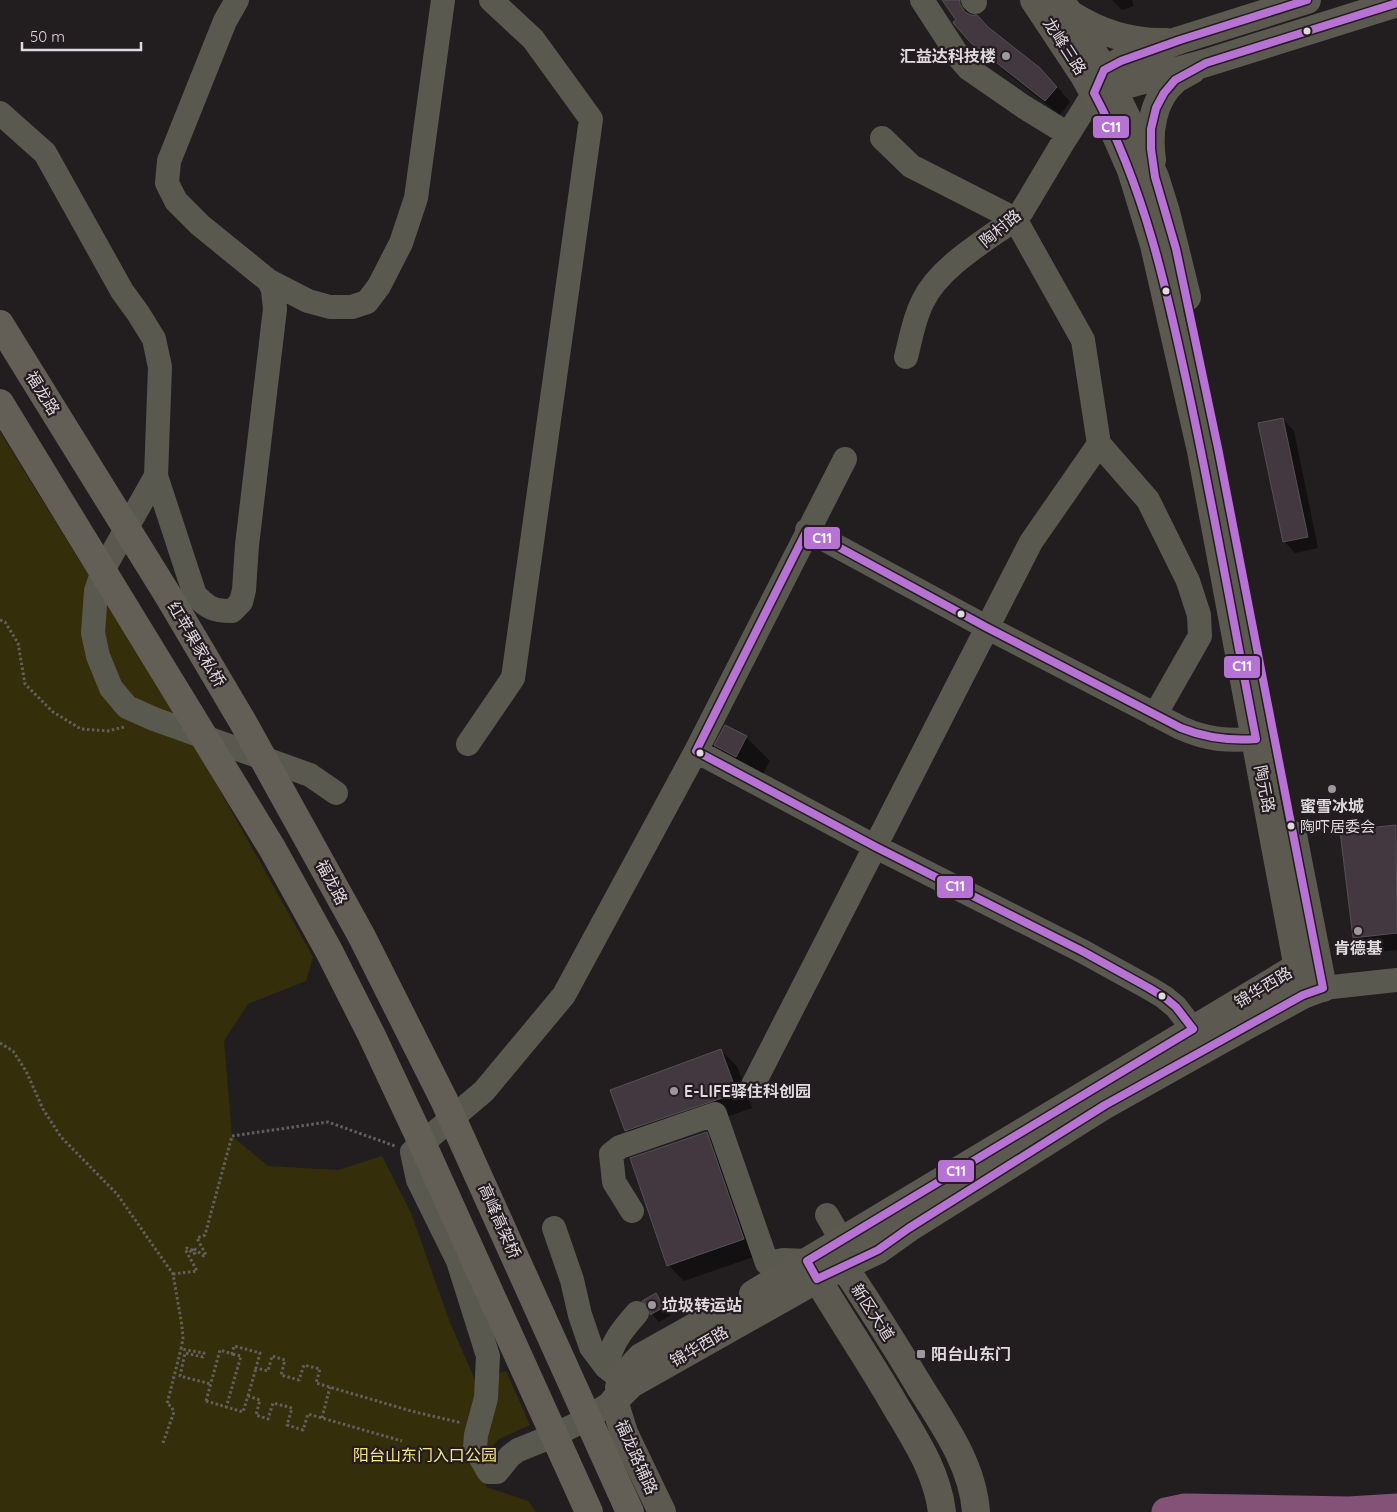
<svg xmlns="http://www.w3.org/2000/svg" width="1397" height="1512" viewBox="0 0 1397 1512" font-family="Quicksand,'Noto Sans SC',sans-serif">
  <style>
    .green { fill: #342e0b }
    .shadow { fill: #0007 }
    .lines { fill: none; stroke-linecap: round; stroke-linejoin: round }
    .river { stroke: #855277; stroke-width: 29 }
    .building { fill: #433840; stroke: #555153 }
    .path { stroke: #625f5c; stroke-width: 3; stroke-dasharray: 2.5 2.5; stroke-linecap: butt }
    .minor { stroke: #5a5950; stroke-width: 24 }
    .major { stroke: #5c5a50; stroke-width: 28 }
    .highway { stroke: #635f57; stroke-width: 28 }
    .bus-1-casing { stroke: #241c21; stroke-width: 11 }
    .bus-1 { stroke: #b673d3; stroke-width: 8 }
    .bus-dot { fill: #dfdadd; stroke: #241c21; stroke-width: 2 }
    .poi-dot { fill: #9d989b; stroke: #241c21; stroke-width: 2 }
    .labels { text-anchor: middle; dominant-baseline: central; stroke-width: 4.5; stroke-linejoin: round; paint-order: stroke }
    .bus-label { font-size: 15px; fill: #dfdadd; stroke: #241c21; text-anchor: start }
    .street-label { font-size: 16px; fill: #dfdadd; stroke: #241c21 }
    .poi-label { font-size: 16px; font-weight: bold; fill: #dfdadd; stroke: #241c21; text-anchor: start }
    .park-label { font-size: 16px; fill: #f6e682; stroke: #241c21 }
    .line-badge { stroke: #241c21; stroke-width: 2 }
    .badge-label { font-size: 14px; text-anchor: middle; font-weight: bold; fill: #fff }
  </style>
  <rect width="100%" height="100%" fill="#221e20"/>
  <!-- green -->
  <path class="green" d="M0,432L203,760L313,957L306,981L248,1004L224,1041L232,1136L268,1166L338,1170L382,1156L411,1213L449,1320L475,1380L506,1371L530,1425L499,1439L483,1457L486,1487L528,1501L536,1512H0Z"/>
  <!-- shadow -->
  <path class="shadow" d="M943,0H966L974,11V16L1055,84L1070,102L1060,115L987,57L972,42Z
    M1112,0H1132L1134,6L1122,10Z
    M1283,419L1294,431L1318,548L1295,553L1284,541Z
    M746,737L770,761L760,779L739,768L716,745Z
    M1396,826L1397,827V950L1370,953L1354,937Z
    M721,1051L737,1066L752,1108L642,1146L626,1130Z
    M706,1133L722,1149L759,1255L684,1281L668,1265Z
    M656,1294L663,1302L671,1315L659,1322L652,1314L651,1308Z"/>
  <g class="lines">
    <!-- river -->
    <path class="river" d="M1166,1512L1185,1508L1349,1511L1397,1508"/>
  </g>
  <!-- building -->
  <path class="building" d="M942,0H960V4L965,12L971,15H977L988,27L1040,68L1057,87L1045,101L971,43L954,24L953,22L956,20Z
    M1283,418L1308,537L1283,542L1258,423Z
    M725,725L747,736L736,757L714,745Z
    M1396,825L1397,933L1353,938L1340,831Z
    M721,1049L737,1093L625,1131L610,1090Z
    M707,1132L744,1239L667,1266L630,1158Z
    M656,1293L664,1307L650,1315V1308L642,1301Z"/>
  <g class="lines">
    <!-- path -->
    <path class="path" d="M0,620L5,622L18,643L25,684L53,712L81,729L108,731L124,727
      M0,1043L13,1051L26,1071L43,1109L61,1137L117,1194L173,1274L182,1326L183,1339L181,1349L204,1353L203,1357L185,1353L180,1376L211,1384
      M173,1274L197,1271L185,1249L187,1248L193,1254L195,1253L192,1249L193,1248L204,1256L206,1255L197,1238L205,1235L232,1136L328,1122L395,1146
      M248,1396L256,1368
      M206,1401L220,1350L232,1354L234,1346L260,1353L256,1368L268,1371L272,1356L285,1360L281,1375L299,1380L304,1365L320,1369L316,1383L411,1411L462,1423
      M206,1401L243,1412L248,1396L260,1400L256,1415L268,1419L273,1403L292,1408L287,1425L303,1430L308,1414L402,1441
      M226,1408L241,1356L232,1354
      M322,1418L330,1387
      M163,1443L174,1412L171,1406L167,1404L181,1349"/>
    <!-- minor -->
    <path class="minor" d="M237,0L225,21L169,161L167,183L176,201L200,225L269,281L308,301L330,307H352L367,302L379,286L401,243L416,198L443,0
      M922,0L961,60L969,69L1024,107L1068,134
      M973,0L975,2
      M0,113L45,153L122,291L138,313L154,339L160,367L156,476L195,595C208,608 213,611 232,611L241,602L244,590L247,545L275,309L273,290L269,281
      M882,138L911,166L1015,219L1083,340L1099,444L1148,500L1188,581L1199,615L1200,636L1155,715
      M906,357C911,338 914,318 923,301C939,267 985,241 1015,219L1022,211L1062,144L1094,93
      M156,476L103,570L96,591L93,633L98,656L111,688L127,707L154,719L310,775L336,793
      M807,530L986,627L1181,728C1208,740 1227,741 1256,739
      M468,744L513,678L591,119L533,39L491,0
      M696,751L876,847L1082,951L1149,988L1164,997L1176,1007L1193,1029
      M1323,988L1397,980
      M753,1085L1031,542L1099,444
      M632,1211L614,1182L611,1154L620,1147L715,1114L767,1263L783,1260L807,1261
      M827,1215L842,1241
      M554,1228L572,1280L580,1315L591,1347L606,1367L621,1379
      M606,1367C612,1343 620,1332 637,1313
      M614,1401L579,1423L548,1438L518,1450L510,1456L497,1472H489L487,1469L475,1448L476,1435L486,1398L488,1356L458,1261L418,1180L412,1152L484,1091L564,995L696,751L845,459"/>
    <!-- major -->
    <path class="major" d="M1034,0L1083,74L1110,122L1131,170L1154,245L1201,451L1303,995
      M1059,0L1070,14L1104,70L1155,177L1166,212L1187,297
      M1070,14C1098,32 1132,43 1166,42
      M1097,87L1104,70L1121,61L1180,40L1307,0
      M1096,93L1206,63L1397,3
      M1152,160C1148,133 1152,99 1175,80C1180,76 1187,73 1192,70
      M1293,835L1323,988
      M808,1263C836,1312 868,1358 896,1407C916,1441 937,1472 942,1512
      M826,1264L844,1267C871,1307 896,1347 920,1387C944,1425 973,1466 976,1512
      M753,1294L1299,966
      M619,1388L621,1379L641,1357L716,1315
      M614,1401L631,1384L817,1279L878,1250L909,1228L1105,1105L1244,1027L1303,995L1319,989
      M614,1401L624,1433L662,1512"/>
    <!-- highway -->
    <path class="highway" d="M0,324L169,597L244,724L361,935L444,1100L630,1512
      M0,403L272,848L329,951L372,1036L417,1132L589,1512"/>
    <defs>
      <path id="bus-1" d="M1307,0L1180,40L1121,61L1104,70L1094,93C1146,191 1167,291 1190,398C1214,511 1234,625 1256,739C1229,741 1206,738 1181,728L986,627L807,530L696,751L876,847L1082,951L1149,988L1164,997L1176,1007L1193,1029L807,1261L817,1279L878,1250L909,1228L1105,1105L1303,995L1323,988L1218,448L1176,249L1155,177L1151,149V129L1156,108L1164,93L1175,80L1206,63L1397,3"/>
    </defs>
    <!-- bus-1 casing -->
    <use href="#bus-1" class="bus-1-casing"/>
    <!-- bus-1 -->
    <use href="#bus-1" class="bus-1"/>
  </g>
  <!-- markers -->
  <g class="bus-dot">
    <circle cx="1307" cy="31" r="4.5"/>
    <circle cx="1166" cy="291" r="4.5"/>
    <circle cx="961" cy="614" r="4.5"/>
    <circle cx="700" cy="753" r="4.5"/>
    <circle cx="1291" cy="826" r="4.5"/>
    <circle cx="1162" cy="996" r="4.5"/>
  </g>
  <g class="poi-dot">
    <circle cx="1006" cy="56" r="5"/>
    <circle cx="1332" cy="789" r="5"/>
    <circle cx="1358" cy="931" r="5"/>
    <circle cx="674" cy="1091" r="5"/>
    <circle cx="652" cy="1305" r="5"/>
    <rect x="916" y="1349" width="10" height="10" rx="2.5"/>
  </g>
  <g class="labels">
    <!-- bus labels -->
    <g class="bus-label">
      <text x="1300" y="826">陶吓居委会</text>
    </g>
    <!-- street labels -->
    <g class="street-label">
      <text transform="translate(1065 46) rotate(57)">龙峰三路</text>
      <text transform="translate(1000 228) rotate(-40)">陶村路</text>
      <text transform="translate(43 393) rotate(58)">福龙路</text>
      <text transform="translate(197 644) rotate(59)">红苹果家私桥</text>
      <text transform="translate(1265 789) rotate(79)">陶元路</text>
      <text transform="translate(332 882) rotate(62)">福龙路</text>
      <text transform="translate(1263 987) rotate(-31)">锦华西路</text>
      <text transform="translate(500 1221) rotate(66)">高峰高架桥</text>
      <text transform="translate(873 1312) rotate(57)">新区大道</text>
      <text transform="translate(699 1346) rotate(-30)">锦华西路</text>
      <text transform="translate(637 1457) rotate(66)">福龙路辅路</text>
    </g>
    <!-- poi labels -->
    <g class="poi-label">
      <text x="996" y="56" text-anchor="end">汇益达科技楼</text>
      <text x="1332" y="806" text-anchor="middle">蜜雪冰城</text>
      <text x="1358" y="948" text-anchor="middle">肯德基</text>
      <text x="684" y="1091">E-LIFE驿住科创园</text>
      <text x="662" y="1305">垃圾转运站</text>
      <text x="931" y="1354">阳台山东门</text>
    </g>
    <!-- park labels -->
    <g class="park-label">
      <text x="425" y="1455">阳台山东门入口公园</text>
    </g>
  </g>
  <g class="line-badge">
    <rect x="1092" y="115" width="38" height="24" rx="5" fill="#b673d3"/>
    <rect x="803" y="526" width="38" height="24" rx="5" fill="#b673d3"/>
    <rect x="1223" y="655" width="38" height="24" rx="5" fill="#b673d3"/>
    <rect x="936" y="875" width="38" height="24" rx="5" fill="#b673d3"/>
    <rect x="937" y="1159" width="38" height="24" rx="5" fill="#b673d3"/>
  </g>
  <g class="badge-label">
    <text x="1111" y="132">C11</text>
    <text x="822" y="543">C11</text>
    <text x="1242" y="671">C11</text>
    <text x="955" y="891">C11</text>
    <text x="956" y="1176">C11</text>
  </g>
  <!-- scale -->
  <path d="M22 42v8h119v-8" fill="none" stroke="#dfdadd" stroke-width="2.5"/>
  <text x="30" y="42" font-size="15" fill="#dfdadd" stroke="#241c21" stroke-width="4" paint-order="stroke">50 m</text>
</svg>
